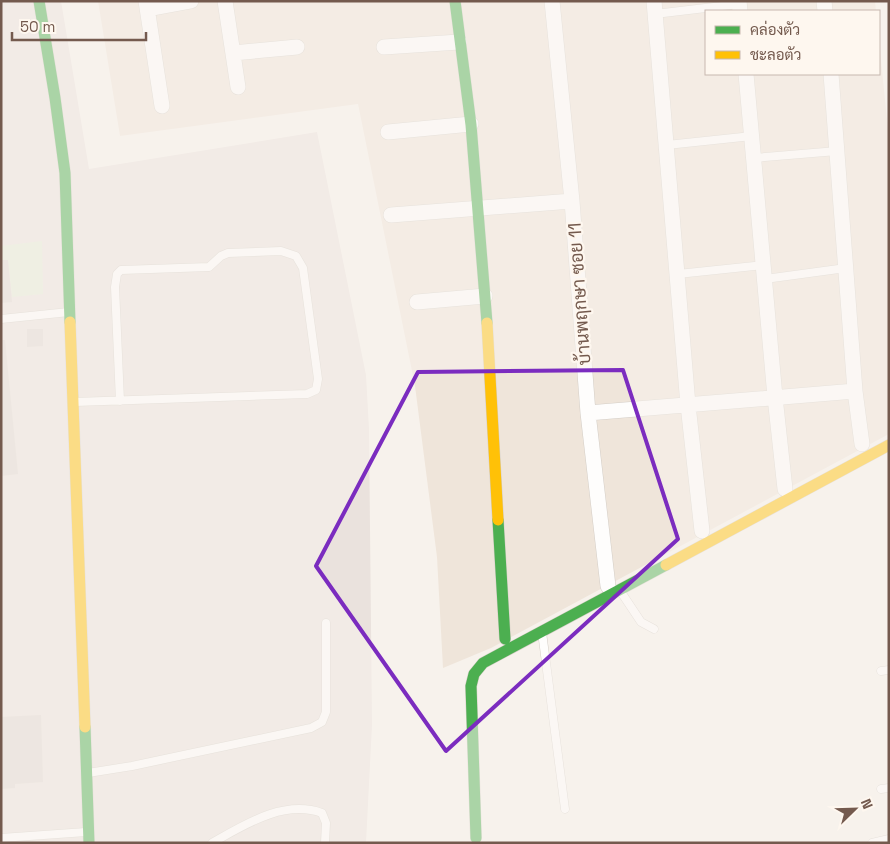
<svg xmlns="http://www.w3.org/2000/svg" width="890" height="844" viewBox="0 0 890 844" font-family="'Space Grotesk',Sarabun,sans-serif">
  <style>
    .residential { fill: #efe5da }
    .industrial { fill: #eae2dd }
    .green { fill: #e5ecd8 }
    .building { fill: #e1d8d2 }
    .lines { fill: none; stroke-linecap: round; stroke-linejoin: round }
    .lane-casing { stroke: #d4cec7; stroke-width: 9 }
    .street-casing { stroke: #d4cec7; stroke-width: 16 }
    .fast-casing { stroke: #d5cec7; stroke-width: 12 }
    .slow-casing { stroke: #d5cec7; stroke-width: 12 }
    .lane { stroke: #fefdfc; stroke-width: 8 }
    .street { stroke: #fefdfc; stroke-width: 15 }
    .fast { stroke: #4caf50; stroke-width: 11 }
    .slow { stroke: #ffc107; stroke-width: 11 }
    .marked { fill: none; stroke: #7b2cbf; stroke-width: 4; stroke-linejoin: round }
    .labels { text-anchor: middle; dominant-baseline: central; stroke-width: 4.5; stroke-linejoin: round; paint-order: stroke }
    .street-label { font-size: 18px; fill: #745a4e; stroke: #fef7ef }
  </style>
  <rect width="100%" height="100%" fill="#f7f2ec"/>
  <!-- residential -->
  <path class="residential" d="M98,1H875L876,11H706V74H879V40L889,139V434L491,648L443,668L437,557L415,386L358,104L120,136Z"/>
  <!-- industrial -->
  <path class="industrial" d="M1,1H61L89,169L317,132L366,375L369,429L372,725L366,843H1Z"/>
  <!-- green -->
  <path class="green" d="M42,241L43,294L12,297L8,260H1V246Z"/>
  <!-- building -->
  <path class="building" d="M1,260H8L12,302L1,303Z
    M27,329H43V346L27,347Z
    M1,340H5L18,474L1,476Z
    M41,715L43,782L15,784V788L1,789V717Z"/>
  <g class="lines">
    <defs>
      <path id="lane" d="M655,14L739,4
        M667,145L752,136
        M754,158L837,151
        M678,274L764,265
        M765,279L846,268
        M1,319L69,312
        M75,402L307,394L316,390L318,379L303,268L296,256L281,251L228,253L221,256L209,267L121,270L117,274L115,287L120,401
        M621,592L641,622L654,629
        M542,632L565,809
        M881,671L889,670
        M88,773L132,766L311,728L322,722L326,712V623
        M881,789L889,788
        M1,838L86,832
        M212,843C244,825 284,799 322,813L326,823L325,843
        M872,843L889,839"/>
      <path id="street" d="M146,1L162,106
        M225,1L238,87
        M552,1L572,201L588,413L608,586
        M654,1L688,405L702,531
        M739,1L740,11
        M824,1L825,11
        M148,9L191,1
        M384,47L459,42
        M233,53L297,47
        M746,74L775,397L785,489
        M831,74L855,391L862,444
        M388,132L471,124
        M391,215L572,201
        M417,302L485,296
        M588,413L855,391"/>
      <path id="fast" d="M39,1L55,98L65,173L70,322
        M455,1L471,125L487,323
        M498,520L505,639
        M85,727L89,843
        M476,838L471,686L474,674L483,663L666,565"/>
      <path id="slow" d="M70,322L85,727
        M487,323L498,520
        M666,565L889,445"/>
    </defs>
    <!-- lane casing -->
    <use href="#lane" class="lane-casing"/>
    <!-- street casing -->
    <use href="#street" class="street-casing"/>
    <!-- fast casing -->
    <use href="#fast" class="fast-casing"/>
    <!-- slow casing -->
    <use href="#slow" class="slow-casing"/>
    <!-- lane -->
    <use href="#lane" class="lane"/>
    <!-- street -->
    <use href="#street" class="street"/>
    <!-- fast -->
    <use href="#fast" class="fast"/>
    <!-- slow -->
    <use href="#slow" class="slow"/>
  </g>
  <!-- marked area -->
  <path d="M0 0H890V844H0ZM623,370L678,539L446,751L316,566L418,372Z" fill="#f7f2ec" fill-opacity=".55" fill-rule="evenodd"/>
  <path class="marked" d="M623,370L678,539L446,751L316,566L418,372Z"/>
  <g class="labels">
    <!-- street labels -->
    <g class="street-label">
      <text transform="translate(579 294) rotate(-94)">บ้านพฤกษา ซอย 11</text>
    </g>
  </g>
  <!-- border -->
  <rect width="890" height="844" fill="none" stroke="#745a4e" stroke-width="5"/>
  <!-- legend -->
  <rect x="705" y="10" width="175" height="65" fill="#fef7ef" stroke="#c7b8af"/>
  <rect x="715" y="26" width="25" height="8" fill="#4caf50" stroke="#c7b8af"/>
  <text x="750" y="35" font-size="15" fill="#745a4e">คล่องตัว</text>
  <rect x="715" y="51" width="25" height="8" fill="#ffc107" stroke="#c7b8af"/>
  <text x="750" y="60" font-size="15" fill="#745a4e">ชะลอตัว</text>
  <!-- north arrow -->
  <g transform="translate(855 809) rotate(67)" stroke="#fef7ef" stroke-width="4" paint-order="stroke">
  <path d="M0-4L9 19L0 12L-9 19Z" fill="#745a4e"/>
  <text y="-8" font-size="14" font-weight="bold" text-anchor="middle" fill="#745a4e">N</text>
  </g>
  <!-- scale -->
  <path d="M12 32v8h134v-8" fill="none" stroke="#745a4e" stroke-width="2.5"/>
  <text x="20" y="32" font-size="15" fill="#745a4e" stroke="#fef7ef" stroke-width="4" paint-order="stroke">50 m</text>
</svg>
